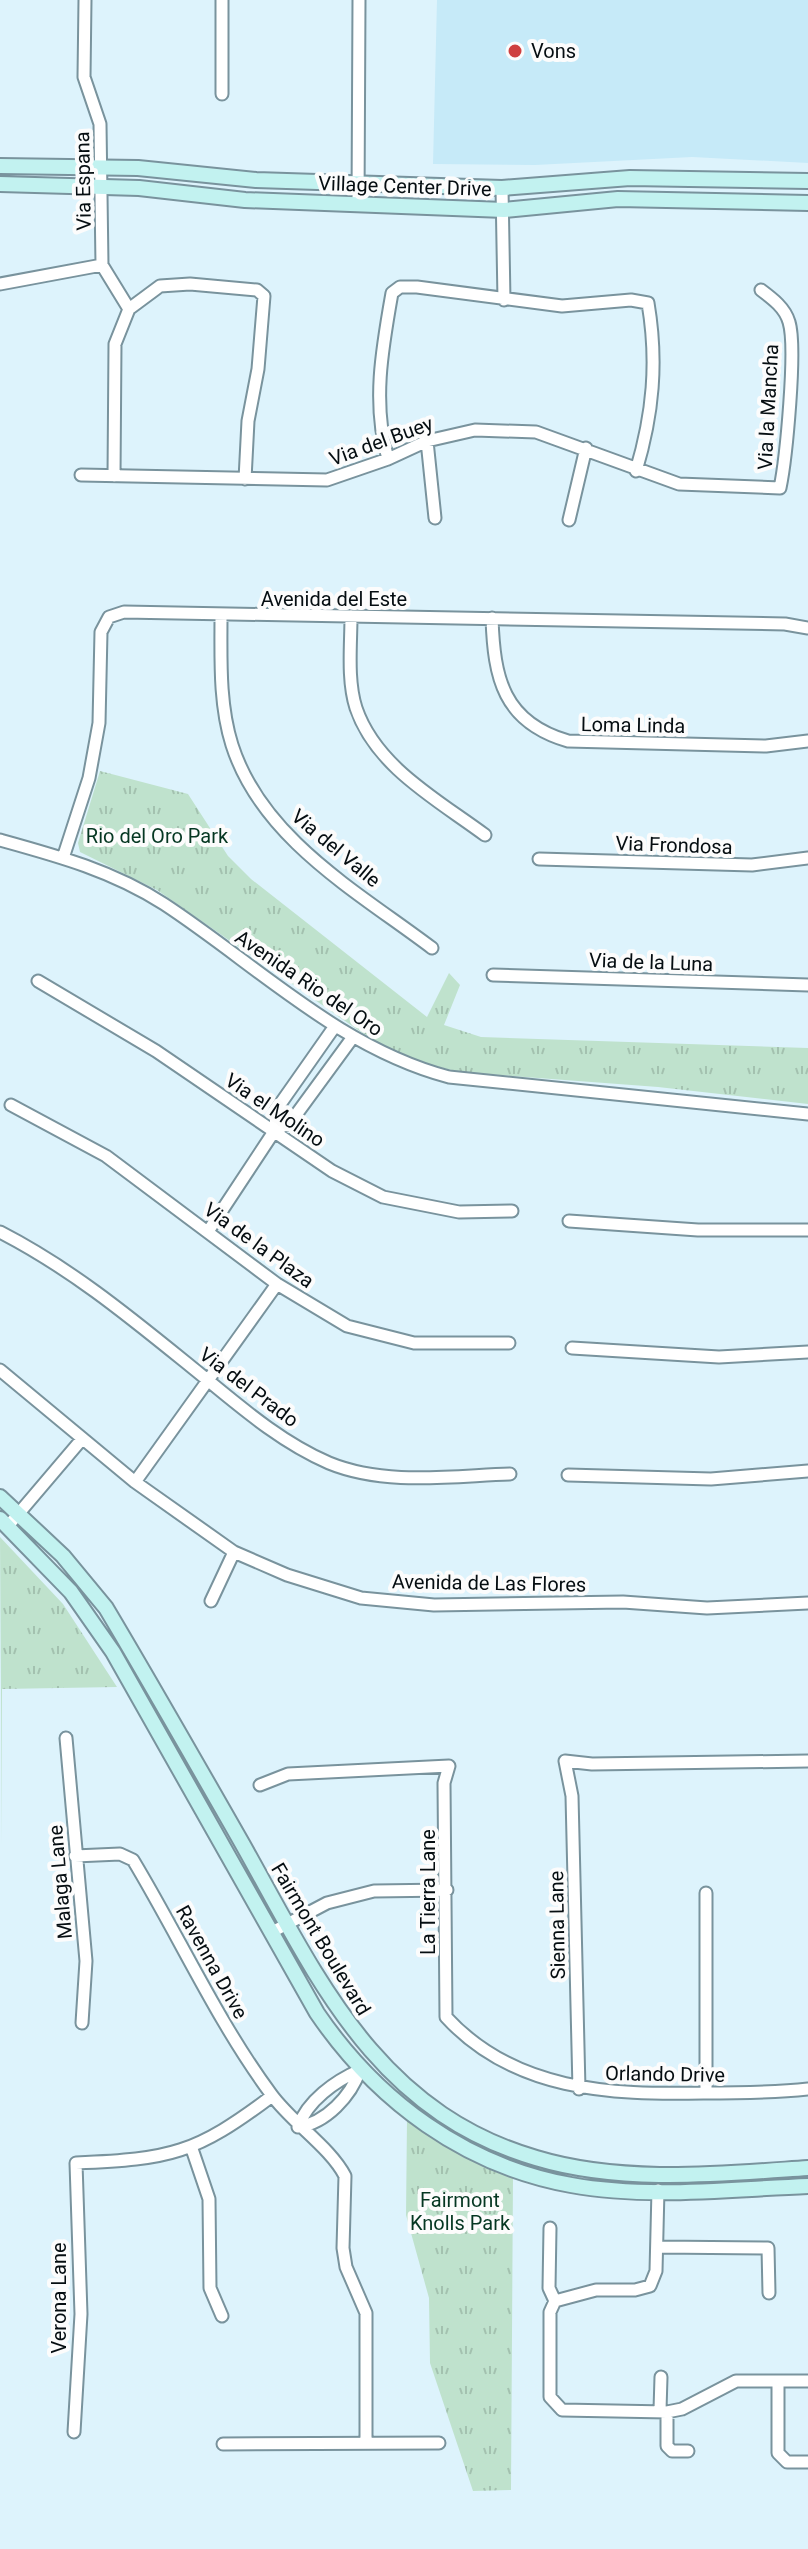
<svg xmlns="http://www.w3.org/2000/svg" width="808" height="2549" viewBox="0 0 808 2549" font-family="Roboto,sans-serif">
  <style>
    .built { fill: #c6eaf8 }
    .grass { fill: url(#grass-tufts) }
    .lines { fill: none; stroke-linecap: round; stroke-linejoin: round }
    .street-casing { stroke: #79939d; stroke-width: 15 }
    .secondary-casing { stroke: #79939d; stroke-width: 18 }
    .street { stroke: #fff; stroke-width: 11 }
    .secondary { stroke: #c2f2f0; stroke-width: 14 }
    .poi-dot { fill: #ce3f3f; stroke: #fcfcfc; stroke-width: 3 }
    .labels { text-anchor: middle; dominant-baseline: central; stroke-width: 8; stroke-linejoin: round; paint-order: stroke }
    .poi-label { font-size: 20px; fill: #050d11; stroke: #fcfcfc; text-anchor: start }
    .street-label { font-size: 20px; fill: #050d11; stroke: #fcfcfc }
    .park-label { font-size: 20px; fill: #053722; stroke: #fcfcfc }
  </style>
  <defs>
    <pattern id="grass-tufts" width="24" height="20" patternUnits="userSpaceOnUse" patternTransform="scale(2)"><rect width="24" height="20" fill="#bfe2cd"/><path d="M3 7l-1-3M5 7V3M7 7l1-3M15 17l-1-3M17 17v-4M19 17l1-3" fill="none" stroke="#a3c1af"/></pattern>
  </defs>
  <rect width="100%" height="100%" fill="#ddf3fc"/>
  <!-- built -->
  <path class="built" d="M437,0H808V163L692,157L535,165L433,164Z"/>
  <!-- grass -->
  <path class="grass" d="M100,771L188,794L228,856L251,879L427,1017L449,973L460,985L444,1025L481,1037L808,1048V1104L658,1087L459,1072L424,1063L390,1050L358,1030L157,890L80,852L78,843Z
    M0,1537L63,1604L117,1687L2,1689V1844Z
    M407,2119L453,2150L513,2177L511,2490L473,2491L430,2363L429,2298L406,2215Z"/>
  <g class="lines">
    <defs>
      <path id="street" d="M85,0L84,77L100,124L102,265L129,309
        M222,0V94
        M502,188L504,300
        M358,205L359,0
        M0,284L102,265
        M129,309L160,286L190,284L257,290L264,296L258,369L248,421L245,479
        M427,441L435,518
        M388,459C372,404 382,349 392,293L400,287H417L562,306L631,300L648,303C658,362 653,414 636,471
        M81,475L327,480L388,459L427,441L475,430L536,432L679,484L780,488C786,459 797,348 789,322C785,308 773,299 761,290
        M114,476L115,344L129,309
        M569,520L586,448
        M221,616C221,659 219,704 232,745C262,839 358,892 432,948
        M351,616C351,645 347,680 356,708C376,767 438,800 485,835
        M492,618C494,678 503,722 568,741L766,746L808,741
        M0,840C58,856 113,871 164,904C257,965 339,1048 449,1077L808,1114
        M63,858L89,778L99,723L101,632L109,617L124,612L785,624L808,628
        M539,859L752,865L808,858
        M493,975L808,985
        M38,981L156,1051L332,1171L383,1197L459,1212L512,1211
        M11,1105L106,1156L277,1284L347,1326L414,1343H509
        M275,1130L276,1110L335,1026
        M569,1221L698,1230H808
        M209,1230L275,1130L290,1123L353,1037
        M0,1232C72,1269 131,1318 194,1369C236,1403 278,1441 329,1463C385,1486 451,1476 510,1474
        M572,1348L719,1357L808,1352
        M0,1370L135,1482L234,1552L287,1575L361,1598L434,1605L623,1602L707,1608L808,1603
        M568,1475L711,1479L808,1471
        M135,1482L277,1284
        M8,1526L82,1439
        M211,1601L234,1552
        M66,1738L86,1961L82,2023
        M260,1785L288,1774L449,1766L444,1783L446,2017C514,2091 610,2095 703,2093C738,2093 773,2093 808,2089
        M75,1856L120,1854L133,1860C180,1938 217,2021 271,2094C292,2123 330,2147 345,2176L343,2248L346,2267L366,2313V2443
        M706,1893V2093
        M272,1932L327,1903L374,1891L447,1890
        M579,2089L572,1796L565,1761L592,1764L808,1761
        M298,2127C326,2123 351,2096 360,2070
        M298,2127C307,2101 335,2081 360,2070
        M192,2149L209,2199L210,2288L222,2316
        M550,2228L549,2288L555,2301L550,2312V2397L562,2410L667,2412L682,2409L736,2381H808
        M658,2247L768,2248L769,2293
        M555,2301L596,2290H635L650,2286L656,2271L658,2190
        M778,2381V2453L787,2462H808
        M660,2410L661,2377
        M667,2412V2446L672,2451H688
        M74,2432L81,2314L76,2163C171,2159 195,2154 272,2096
        M223,2444L439,2443"/>
      <path id="secondary" d="M0,166L138,168L256,180L502,188L630,178L808,181
        M0,184L139,188L245,200L504,210L618,199L808,203
        M0,1497L63,1556L106,1608C153,1687 198,1766 243,1845C318,1979 376,2111 536,2158C622,2184 720,2174 808,2168
        M0,1519L71,1592L113,1652L317,2013C377,2101 465,2166 571,2185C647,2199 731,2189 808,2186"/>
    </defs>
    <!-- street casing -->
    <use href="#street" class="street-casing"/>
    <!-- secondary casing -->
    <use href="#secondary" class="secondary-casing"/>
    <!-- street -->
    <use href="#street" class="street"/>
    <!-- secondary -->
    <use href="#secondary" class="secondary"/>
  </g>
  <!-- markers -->
  <circle class="poi-dot" cx="515" cy="51" r="8"/>
  <g class="labels">
    <!-- poi labels -->
    <g class="poi-label">
      <text x="531" y="51">Vons</text>
    </g>
    <!-- street labels -->
    <g class="street-label">
      <text transform="translate(83 181) rotate(-91)">Via Espana</text>
      <text transform="translate(405 186) rotate(2)">Village Center Drive</text>
      <text transform="translate(768 407) rotate(-87)">Via la Mancha</text>
      <text transform="translate(381 441) rotate(-20)">Via del Buey</text>
      <text x="334" y="599">Avenida del Este</text>
      <text transform="translate(633 725) rotate(1)">Loma Linda</text>
      <text transform="translate(674 845) rotate(2)">Via Frondosa</text>
      <text transform="translate(336 848) rotate(40)">Via del Valle</text>
      <text transform="translate(651 962) rotate(2)">Via de la Luna</text>
      <text transform="translate(309 983) rotate(34)">Avenida Rio del Oro</text>
      <text transform="translate(275 1110) rotate(34)">Via el Molino</text>
      <text transform="translate(259 1245) rotate(36)">Via de la Plaza</text>
      <text transform="translate(249 1387) rotate(37)">Via del Prado</text>
      <text transform="translate(489 1583) rotate(1)">Avenida de Las Flores</text>
      <text transform="translate(60 1882) rotate(-95)">Malaga Lane</text>
      <text transform="translate(428 1892) rotate(-90)">La Tierra Lane</text>
      <text transform="translate(557 1925) rotate(-91)">Sienna Lane</text>
      <text transform="translate(321 1939) rotate(59)">Fairmont Boulevard</text>
      <text transform="translate(212 1962) rotate(61)">Ravenna Drive</text>
      <text transform="translate(665 2074) rotate(1)">Orlando Drive</text>
      <text transform="translate(59 2298) rotate(-90)">Verona Lane</text>
    </g>
    <!-- park labels -->
    <g class="park-label">
      <text x="157" y="836">Rio del Oro Park</text>
      <text x="460" y="2200">Fairmont<tspan x="460" dy="23">Knolls Park</tspan></text>
    </g>
  </g>
</svg>
